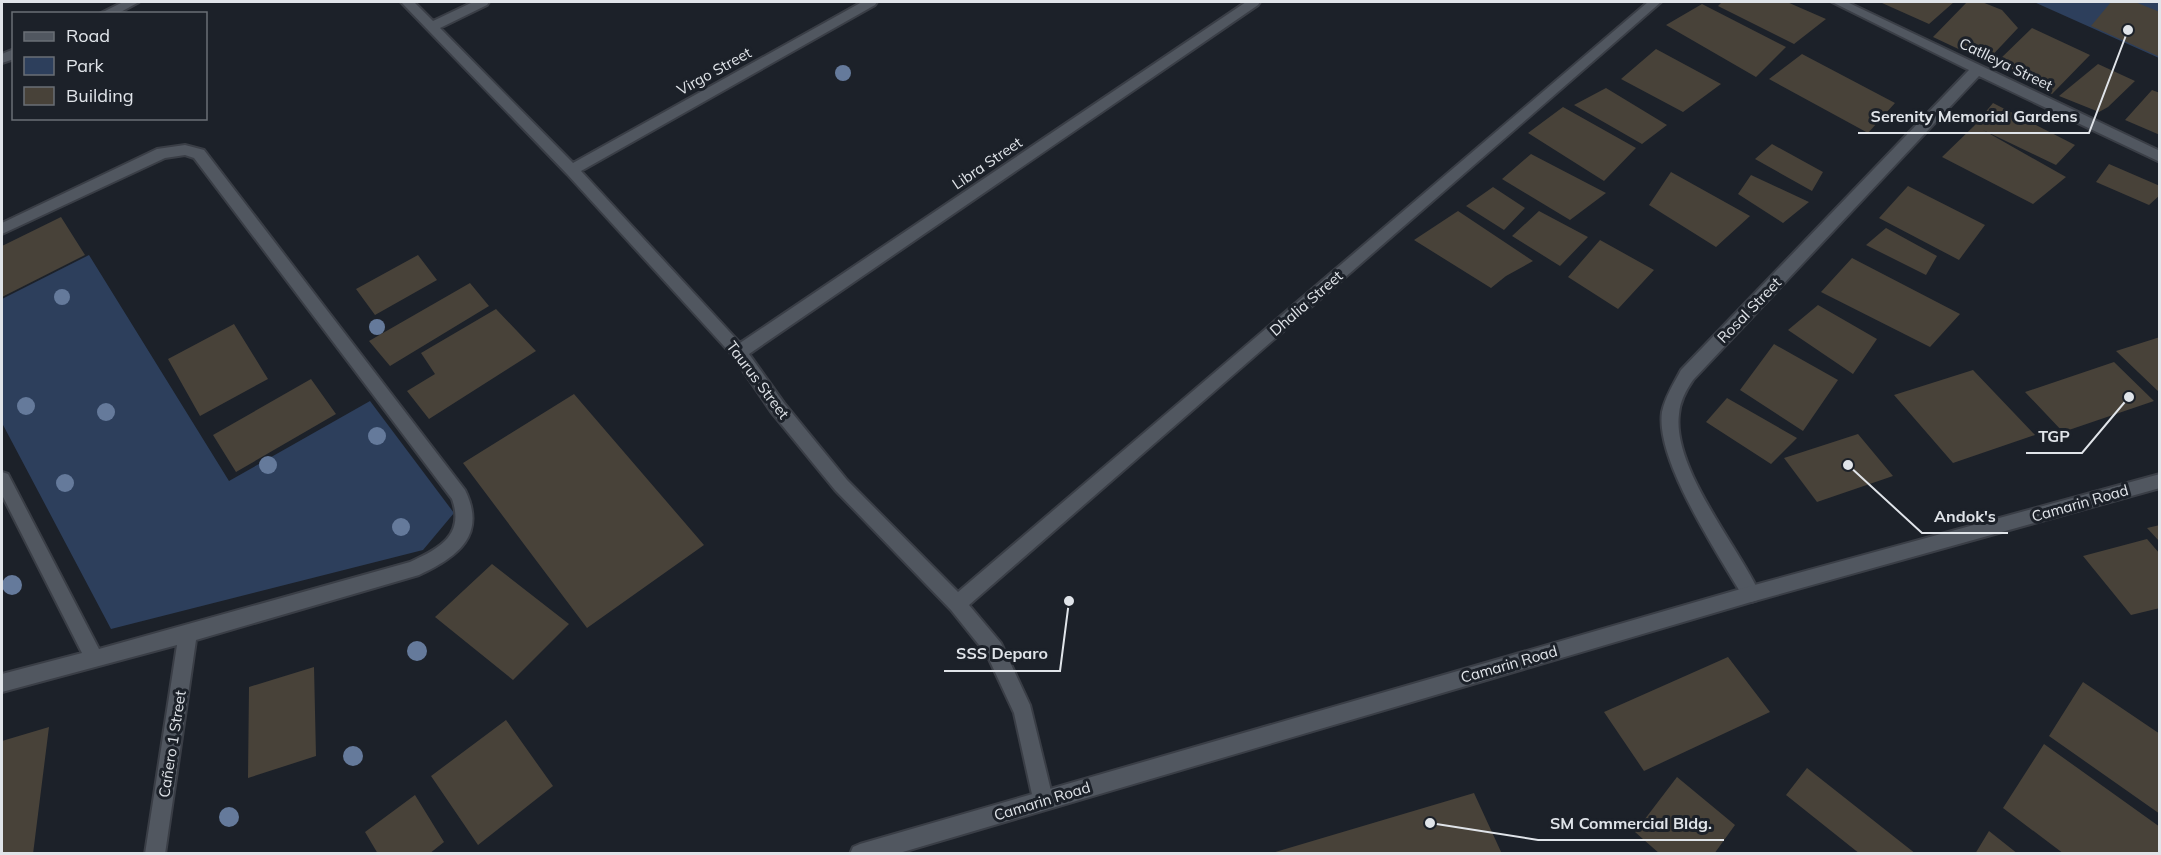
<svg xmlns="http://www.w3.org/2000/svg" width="2161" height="855" viewBox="0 0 2161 855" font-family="Mulish,sans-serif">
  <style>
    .green { fill: #2d3f5c }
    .building { fill: #484239 }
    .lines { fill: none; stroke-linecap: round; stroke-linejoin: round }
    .minor-casing { stroke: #3a3e46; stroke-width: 4 }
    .secondary-casing { stroke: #3a3e46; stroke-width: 4 }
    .minor { fill: #515760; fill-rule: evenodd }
    .secondary { fill: #515760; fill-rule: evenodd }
    .tree { fill: #657a9b }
    .labels { text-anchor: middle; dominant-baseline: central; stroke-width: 6; stroke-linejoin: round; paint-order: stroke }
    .street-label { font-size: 15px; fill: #e0e4e9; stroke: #1c2129 }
    .leader { fill: none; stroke: #e0e4e9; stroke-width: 2 }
    .callout-dot { fill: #e0e4e9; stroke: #1c2129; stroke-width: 2 }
    .callout-label { font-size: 16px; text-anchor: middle; font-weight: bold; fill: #e0e4e9; stroke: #1c2129; stroke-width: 6; stroke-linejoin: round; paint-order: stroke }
  </style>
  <rect width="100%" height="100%" fill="#1c2129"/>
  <!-- green -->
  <path class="green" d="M2034,2H2159V58Z
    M89,255L229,481L370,401L454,513L423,550L111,629L2,423V299Z"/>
  <!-- building -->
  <path class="building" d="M1722,2H1787L1826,19L1794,44L1718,6Z
    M1884,2H1954L1929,24L1882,3Z
    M1967,2H1982L2002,10L2018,28L1986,62L1933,37Z
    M2111,2H2135L2160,12V57L2091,26Z
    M1702,4L1786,47L1756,77L1666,25Z
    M2032,28L2090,55L2052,94L2034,86L2036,80L1997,62Z
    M1656,49L1721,84L1683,112L1621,79Z
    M1802,54L1895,103L1868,133L1769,79Z
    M2098,64L2135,81L2108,107L2099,112L2059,96Z
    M1606,88L1667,125L1642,144L1574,105Z
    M2152,90L2160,93V135L2125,120Z
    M1993,103L2075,145L2056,165L1983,130L2066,177L2033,204L1942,157L1974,126Z
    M1563,107L1636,148L1604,181L1528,133Z
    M1772,144L1823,172L1812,191L1755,159Z
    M1531,154L1606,193L1570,220L1502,179Z
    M2109,164L2160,186V195L2149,205L2096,182Z
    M1671,172L1750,216L1716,247L1649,205Z
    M1751,175L1809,202L1783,223L1738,194Z
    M1908,186L1985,225L1959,260L1879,218Z
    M1493,187L1525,208L1504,230L1466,206Z
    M1458,211L1533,261L1506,276L1491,288L1414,240Z
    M1539,211L1588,237L1560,266L1512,236Z
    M61,217L85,255L2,297V246Z
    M1886,228L1937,256L1926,275L1866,245Z
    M1600,240L1654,270L1618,309L1568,277Z
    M418,255L437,280L375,315L356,289Z
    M1852,258L1960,314L1930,347L1821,292Z
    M470,283L489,306L390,366L369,341Z
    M1818,305L1877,339L1853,374L1788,330Z
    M496,309L536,351L429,419L407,391L435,374L421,353Z
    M234,324L268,379L200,416L168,359Z
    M2160,337V393L2116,351Z
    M1774,344L1838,380L1803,431L1740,390Z
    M2114,362L2154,401L2063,432L2025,392Z
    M1973,370L2035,435L1953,463L1894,395Z
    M311,379L336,414L236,472L213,435Z
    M574,394L704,545L587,628L463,463Z
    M1727,398L1797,438L1771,464L1706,422Z
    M1858,434L1893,476L1817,502L1784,458Z
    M2160,525V542L2147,528Z
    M2147,539L2160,554V608L2131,615L2083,556Z
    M492,564L569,624L513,680L435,617Z
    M1728,657L1770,712L1644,771L1604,712Z
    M314,667L316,756L248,778L249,687Z
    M2083,682L2160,734V814L2049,736Z
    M506,720L553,786L478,845L431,776Z
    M49,727L33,854H2V741Z
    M2044,744L2160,827V854H2064L2003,808Z
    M1807,768L1916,854H1860L1786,795Z
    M1677,777L1735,825L1714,854H1660L1635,832Z
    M1474,793L1502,854H1272V853Z
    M415,795L444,842L429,854H378L365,832Z
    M1989,831L2018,854H1975Z"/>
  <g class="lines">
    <defs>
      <path id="minor" d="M123,2H139L117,14H99Z
        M401,2H414L433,21L473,2H489L487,5L440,28L573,163L862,2H877L875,5L581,171L740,343L1246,2H1260L1258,5L749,354L784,403L847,480L958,592L1648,2H1661L969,605L1001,643L1030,705L1053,799L1050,806L1043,809L1036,806L1033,799L1014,713L987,655L951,610L835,490L772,413L733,356L567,174Z
        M1832,2H1847L2160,151V162L1979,76L1693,380C1686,390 1680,401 1679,414C1672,468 1738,546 1760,594L1757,600L1751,602L1745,600C1720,557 1655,461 1662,412C1665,397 1674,383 1681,370L1969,70Z
        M14,49V59L2,63V54Z
        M185,145L204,150L465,490C487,535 458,557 419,575L196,640L165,854H145L177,645L2,692V674L82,653L2,495V472L8,474L99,649L410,562C439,549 465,535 452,499L194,158L185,155L165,158L2,234V223L157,149Z"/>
      <path id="secondary" d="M2160,474V488L1751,602L896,854H850L853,847L860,844L1751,586Z"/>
    </defs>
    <!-- minor casing -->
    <use href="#minor" class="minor-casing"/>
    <!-- secondary casing -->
    <use href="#secondary" class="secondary-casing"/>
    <!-- minor -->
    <use href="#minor" class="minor"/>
    <!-- secondary -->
    <use href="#secondary" class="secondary"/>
  </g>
  <!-- trees -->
  <g class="tree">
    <circle cx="843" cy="73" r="8"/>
    <circle cx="62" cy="297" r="8"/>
    <circle cx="377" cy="327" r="8"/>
    <circle cx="26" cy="406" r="9"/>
    <circle cx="106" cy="412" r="9"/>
    <circle cx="377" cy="436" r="9"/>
    <circle cx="268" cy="465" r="9"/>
    <circle cx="65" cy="483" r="9"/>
    <circle cx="401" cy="527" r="9"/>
    <circle cx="12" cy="585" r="10"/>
    <circle cx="417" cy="651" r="10"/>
    <circle cx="353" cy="756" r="10"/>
    <circle cx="229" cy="817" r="10"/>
  </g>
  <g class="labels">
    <!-- street labels -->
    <g class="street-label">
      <text transform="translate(2006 64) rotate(26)">Catlleya Street</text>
      <text transform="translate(714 71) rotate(-29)">Virgo Street</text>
      <text transform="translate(987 163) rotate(-34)">Libra Street</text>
      <text transform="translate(1306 303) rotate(-41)">Dhalia Street</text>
      <text transform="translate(1749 310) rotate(-46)">Rosal Street</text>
      <text transform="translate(758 380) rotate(53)">Taurus Street</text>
      <text transform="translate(2080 503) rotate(-16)">Camarin Road</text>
      <text transform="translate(1509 664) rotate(-16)">Camarin Road</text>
      <text transform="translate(172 744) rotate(-81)">Cañero 1 Street</text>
      <text transform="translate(1042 801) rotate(-17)">Camarin Road</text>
    </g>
  </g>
  <!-- callouts -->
  <path class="leader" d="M2128 30L2089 133H1858M2129 397L2082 453H2026M1848 465L1922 533H2008M1069 601L1060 671H944M1430 823L1538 840H1724"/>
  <g class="callout-dot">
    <circle cx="2128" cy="30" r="6"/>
    <circle cx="2129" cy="397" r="6"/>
    <circle cx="1848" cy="465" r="6"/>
    <circle cx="1069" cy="601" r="6"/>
    <circle cx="1430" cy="823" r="6"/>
  </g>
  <g class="callout-label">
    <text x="1974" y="122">Serenity Memorial Gardens</text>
    <text x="2054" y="442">TGP</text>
    <text x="1965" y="522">Andok's</text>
    <text x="1002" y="659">SSS Deparo</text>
    <text x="1631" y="829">SM Commercial Bldg.</text>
  </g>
  <!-- border -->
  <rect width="2161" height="855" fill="none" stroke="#e0e4e9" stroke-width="6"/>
  <!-- legend -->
  <rect x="12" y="12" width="195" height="108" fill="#1c2129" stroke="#6a6f76" stroke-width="1.5"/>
  <rect x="24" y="32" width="30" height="9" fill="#515760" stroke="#6a6f76" stroke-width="1.5"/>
  <text x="66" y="42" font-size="18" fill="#e0e4e9">Road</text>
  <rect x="24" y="57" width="30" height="18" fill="#2d3f5c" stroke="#6a6f76" stroke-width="1.5"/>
  <text x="66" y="72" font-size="18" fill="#e0e4e9">Park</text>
  <rect x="24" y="87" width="30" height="18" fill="#484239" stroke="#6a6f76" stroke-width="1.5"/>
  <text x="66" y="102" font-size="18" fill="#e0e4e9">Building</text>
</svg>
